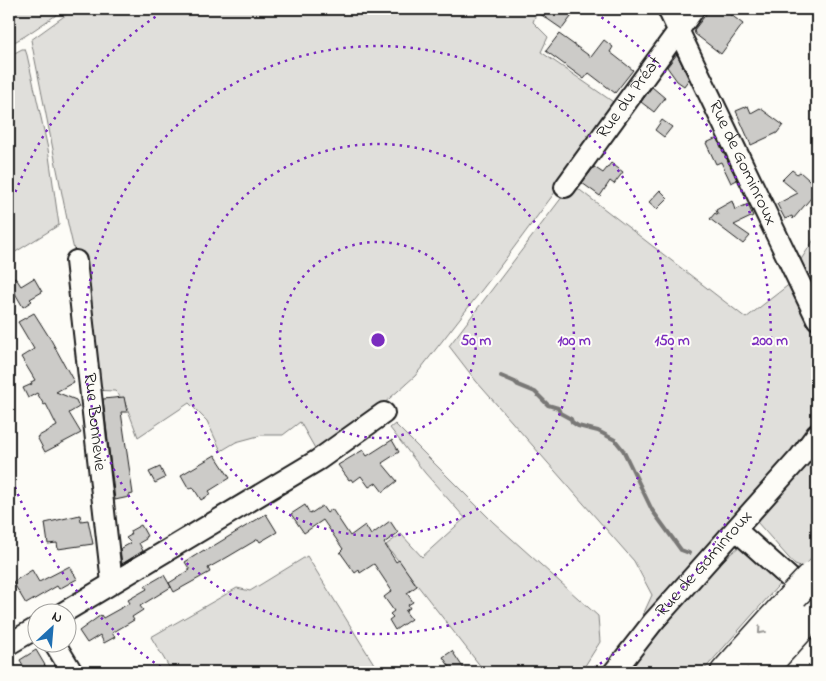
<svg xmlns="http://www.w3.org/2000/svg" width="826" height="681" viewBox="0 0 826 681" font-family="'Indie Flower',sans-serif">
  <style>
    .green { fill: #e0dfdb; stroke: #7e7e7c }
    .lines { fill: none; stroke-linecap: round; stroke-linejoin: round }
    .stream { stroke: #797876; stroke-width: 4 }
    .building { fill: #cccbc8; stroke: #1c1c1c }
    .minor-casing { stroke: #1c1c1c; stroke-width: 24 }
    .highway-casing { stroke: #1c1c1c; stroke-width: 31 }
    .minor { stroke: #fdfcf7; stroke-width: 20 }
    .highway { stroke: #fdfcf7; stroke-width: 28 }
    .highway-bridge-casing { stroke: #1c1c1c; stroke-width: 31; stroke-linecap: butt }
    .highway-bridge { stroke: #fdfcf7; stroke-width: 28 }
    .oneway { stroke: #989794 }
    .ring { fill: none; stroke: #7b2cbf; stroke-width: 2.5; stroke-dasharray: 2.5 5 }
    .labels { text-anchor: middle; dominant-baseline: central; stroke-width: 4; stroke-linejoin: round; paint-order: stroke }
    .street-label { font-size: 18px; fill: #1c1c1c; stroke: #fdfcf7 }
    .centre { fill: #7b2cbf; stroke: #fdfcf7; stroke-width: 2.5 }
    .ring-label { font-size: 15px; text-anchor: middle; font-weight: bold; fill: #7b2cbf; stroke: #fdfcf7; stroke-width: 4; stroke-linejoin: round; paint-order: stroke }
  </style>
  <rect width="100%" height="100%" fill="#fdfcf7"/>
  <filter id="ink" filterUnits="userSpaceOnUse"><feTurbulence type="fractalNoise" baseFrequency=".02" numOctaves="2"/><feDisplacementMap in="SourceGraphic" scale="10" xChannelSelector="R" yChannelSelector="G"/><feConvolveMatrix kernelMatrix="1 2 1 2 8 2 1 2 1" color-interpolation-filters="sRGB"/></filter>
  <g filter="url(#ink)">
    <!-- green -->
    <path class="green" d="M9,9H65L25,36L9,45Z
      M74,9H538L533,22L548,37L541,52L619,106L498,269L415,376L373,413L316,450L300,422L283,435H262L236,442L221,451L207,421L189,403L138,437L125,402L115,391L90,390L84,293L68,224L31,40Z
      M22,49H25L27,55L48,149L59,225L9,256V56Z
      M572,184L746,318L791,283L817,338V418L806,439L637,628L652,595L634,561L476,381L449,346Z
      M817,235V300L800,261Z
      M395,424L493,522L598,616L600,642L581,672H485L386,545L401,534L422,557L465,518L425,473L390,428Z
      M817,450V552L803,568L795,565L757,522Z
      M747,540L784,579L702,672H626L714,568Z
      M307,556L379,672H172L151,637L237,588L250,591Z"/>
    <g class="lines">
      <!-- stream -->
      <path class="stream" d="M501,376L515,382L518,385L535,392L548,405L558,408L560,413L571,419L572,422L578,426L598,431L615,440L623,450L652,510L681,550L689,553"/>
    </g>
    <!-- building -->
    <path class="building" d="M533,9H577L562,29Z
      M710,9H734L730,14L743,24L721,54L695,34L694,30Z
      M559,34L591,57L604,40L613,47L610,52L633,70L615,93L589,73L584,79L546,51Z
      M677,54L689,79L684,86L677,81L667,67Z
      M652,87L665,98L654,112L641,102Z
      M748,106L751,113L760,108L783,125L777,133L751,145L736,111Z
      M662,120L672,127L664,137L655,130Z
      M715,139L719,143L737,180L731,183L721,162L716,164L706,143Z
      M611,163L623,172L614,184L610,181L600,196L582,183L594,167L603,173Z
      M792,170L797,174L800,172L817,187V191L793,219L792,216L785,219L777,204L798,193L782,180Z
      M660,190L668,198L657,209L649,202Z
      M732,201L735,210L748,204L753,216L734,225L750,236L743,244L710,219L715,213L718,215L716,210Z
      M15,277L21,286L34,278L42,292L30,299L32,301L23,307L9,283V281Z
      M34,313L51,340L74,382L56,392L76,400L79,407L69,413L81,433L45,452L37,437L57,426L46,404L44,405L37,393L28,398L23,388L32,384L31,382L35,380L21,357L34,349L18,322Z
      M124,397L127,412H121L133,494L129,495V497L115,500L103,399Z
      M392,440L399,452L382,463L397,481L383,492L376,483L369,487L361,476L353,482L351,479L349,480L338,465L363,450L367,456Z
      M215,455L230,478L209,491L211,494L201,500L193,487L189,489L181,475Z
      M160,467L165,478L155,483L149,472Z
      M305,505L310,514L322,506L327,513L332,509L350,536L365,525L371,535L390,521L398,533L384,543L396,562L399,560L417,586L407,593L413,602L408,605L410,608L405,611L411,619L395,630L389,620L393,617L390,614L394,611L384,597L392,591L374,564L360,573L359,570L355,573L340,552L343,549L323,520L304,533L291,514Z
      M266,514L277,532L260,542L258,539L226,558L208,568L210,572L174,592L169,583L190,570L185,562L204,550L205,551Z
      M80,515L81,521L88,520L93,544L58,549L57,543L48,544L45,523Z
      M141,525L147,536L145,537L146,539L139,543L143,551L122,564L120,549L131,543L126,538L131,535L130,531Z
      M70,566L77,579L59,589L57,586L26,604L13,582L32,570L39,582Z
      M164,575L171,587L140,606L143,610L132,617L134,620L112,633L115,637L104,643L100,635L87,643L79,631L101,615L103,618L130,603L128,600L147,589L145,586Z
      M36,650L49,672H27L20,660Z
      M452,651L466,672H453L443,657Z"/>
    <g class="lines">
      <defs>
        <g id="minor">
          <path id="s1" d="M668,9L817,319"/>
          <path id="s2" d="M565,187L694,9"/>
          <path id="s3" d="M76,261L112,583"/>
          <path d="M736,530L811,597"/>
          <path d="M61,614L318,460L384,413"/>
          <path d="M9,644L38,627"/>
          <path d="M55,644L72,672"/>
          <path id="s4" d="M614,672L653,622L800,457L817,434"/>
        </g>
        <path id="highway" d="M725,672L794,595
          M761,672L817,610"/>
      </defs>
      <!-- minor casing -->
      <use href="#minor" class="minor-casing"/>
      <!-- highway casing -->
      <use href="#highway" class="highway-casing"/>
      <!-- minor -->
      <use href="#minor" class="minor"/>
      <!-- highway -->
      <use href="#highway" class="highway"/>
      <defs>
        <path id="highway-bridge" d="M794,595L812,576"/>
      </defs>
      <!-- highway-bridge casing -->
      <use href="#highway-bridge" class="highway-bridge-casing"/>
      <!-- highway-bridge -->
      <use href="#highway-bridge" class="highway-bridge"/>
    </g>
    <!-- one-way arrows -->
    <defs><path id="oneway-chevron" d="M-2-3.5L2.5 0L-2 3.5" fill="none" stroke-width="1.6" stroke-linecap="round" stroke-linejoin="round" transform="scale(1.25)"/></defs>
    <use class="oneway" href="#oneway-chevron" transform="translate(761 631) rotate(132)"/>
  </g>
  <!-- distance rings -->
  <g class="ring">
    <circle cx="378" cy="340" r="98"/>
    <circle cx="378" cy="340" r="196"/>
    <circle cx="378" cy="340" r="294"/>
    <path d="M167 671A392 392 0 0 1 10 474M10 206A392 392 0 0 1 167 9M589 9A392 392 0 0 1 589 671"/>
  </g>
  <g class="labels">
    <!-- street labels -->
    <g class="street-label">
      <text stroke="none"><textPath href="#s2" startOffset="110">Rue du Préat</textPath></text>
      <text stroke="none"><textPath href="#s1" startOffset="171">Rue de Gominroux</textPath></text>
      <text stroke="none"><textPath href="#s3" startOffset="162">Rue Bonnevie</textPath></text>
      <text stroke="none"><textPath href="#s4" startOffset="141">Rue de Gominroux</textPath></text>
    </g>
  </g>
  <circle cx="378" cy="340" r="8" class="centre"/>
  <g class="ring-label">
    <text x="476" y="345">50 m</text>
    <text x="574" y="345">100 m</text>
    <text x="672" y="345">150 m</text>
    <text x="770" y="345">200 m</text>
  </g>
  <!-- margin -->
  <rect width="826" height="681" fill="none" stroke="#fdfcf7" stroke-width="30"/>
  <rect x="15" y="15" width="796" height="651" fill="none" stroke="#1c1c1c" stroke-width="2" filter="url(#ink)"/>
  <!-- north arrow -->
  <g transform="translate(52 628) rotate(26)"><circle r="24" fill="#fdfcf7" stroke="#a3a29f"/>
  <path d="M0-4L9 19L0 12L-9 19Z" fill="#1f6fb2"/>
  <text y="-8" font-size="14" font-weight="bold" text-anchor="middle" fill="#1c1c1c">N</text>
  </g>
</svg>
